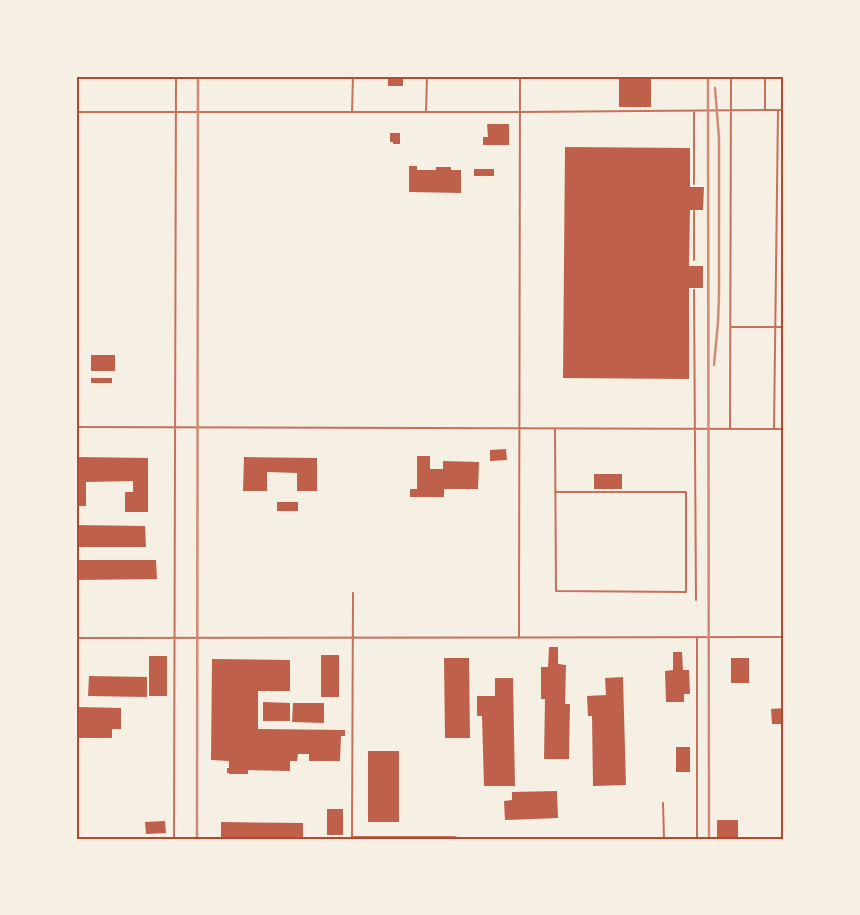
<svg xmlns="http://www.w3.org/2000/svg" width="860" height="915" viewBox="0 0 860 915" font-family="'Open Sans',sans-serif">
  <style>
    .building { fill: #bf614a }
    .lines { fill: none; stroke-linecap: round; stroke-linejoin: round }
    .service { stroke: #c5725c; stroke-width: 2 }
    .rail { stroke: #cf8b77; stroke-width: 2.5 }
    .neatline { fill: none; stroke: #b5482f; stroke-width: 2 }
  </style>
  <rect width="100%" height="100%" fill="#f6efe4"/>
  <!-- building -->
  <path class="building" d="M388,76H403V86H388Z
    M619,76H651V107H619Z
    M487,124H509V145H483V137H488Z
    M390,133H400V144H393V142H390Z
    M565,147L690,148V187H704L703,210H690L689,266H703V288H689V379L563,378Z
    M409,166H417V170H436V167H451V170H461V193L409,192Z
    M474,169H494V176H474Z
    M91,355H115V371H91Z
    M91,378H112V383H91Z
    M506,449L507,460L490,461V450Z
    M417,456H430V469H443V461L479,462L478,489H444V497H410V489H417Z
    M76,457L148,458V512H125V492H133V481L86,482V506H76Z
    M244,457L317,458V491H297V473L267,472V491H243Z
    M594,474H622V489H594Z
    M277,502H298V511H277Z
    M76,525L145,526L146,547H76Z
    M76,560H156L157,579L76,580Z
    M549,647H558V664L566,665L565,704H570L569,759H544L545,699H541V667H548Z
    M673,652H682L683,670H689L690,694H684V702H666L665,671L673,670Z
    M321,655H339V697H321Z
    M149,656H167V696H149Z
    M444,658H469L470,738H445Z
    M731,658H749V683H731Z
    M212,659L290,660V691H258V729L345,730V736H341L340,761H309V754H298L297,761H290V771L248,770V774H229V773H227V768H229V761L211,760Z
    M89,676L147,677V697L88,696Z
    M623,677L626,785L593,786L592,716H588L587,696L606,695L605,678Z
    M495,678H513L515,786H484L482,716H477V696H495Z
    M263,702L290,703V721H263Z
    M293,703H324V723L292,722Z
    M78,707L121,708V729H112V738H78Z
    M784,708V724H772L771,709Z
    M676,747H690V772H676Z
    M368,751H399V822H368Z
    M557,791L558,818L505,820L504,801L512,800V792Z
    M327,809H343V835H327Z
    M717,820H738V839H717Z
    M165,821L166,833L146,834L145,822Z
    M221,822L303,823V839H221Z"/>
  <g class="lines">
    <!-- service -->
    <path class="service" d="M765,76V110H784
      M76,112H520L765,110
      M352,112L353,76
      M426,112L427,76
      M694,112V184
      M694,260V211
      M694,290L696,600
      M731,327H784
      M76,427L784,429
      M555,429L556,591L686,592V492H555
      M730,429L731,76
      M774,429L778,110
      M519,637L520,76
      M697,637V839
      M76,638L784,637
      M663,803L664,839
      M352,837L353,593
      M454,837L461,839
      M174,839L176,76
      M352,839V837H454V839"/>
    <!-- rail -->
    <path class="rail" d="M708,76L709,839
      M714,365L718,322L719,295V138L715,88
      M197,839L198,76"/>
  </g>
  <!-- border -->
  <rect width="860" height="915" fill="none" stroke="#f6efe4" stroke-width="155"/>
  <rect x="78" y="78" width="704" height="760" class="neatline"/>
</svg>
